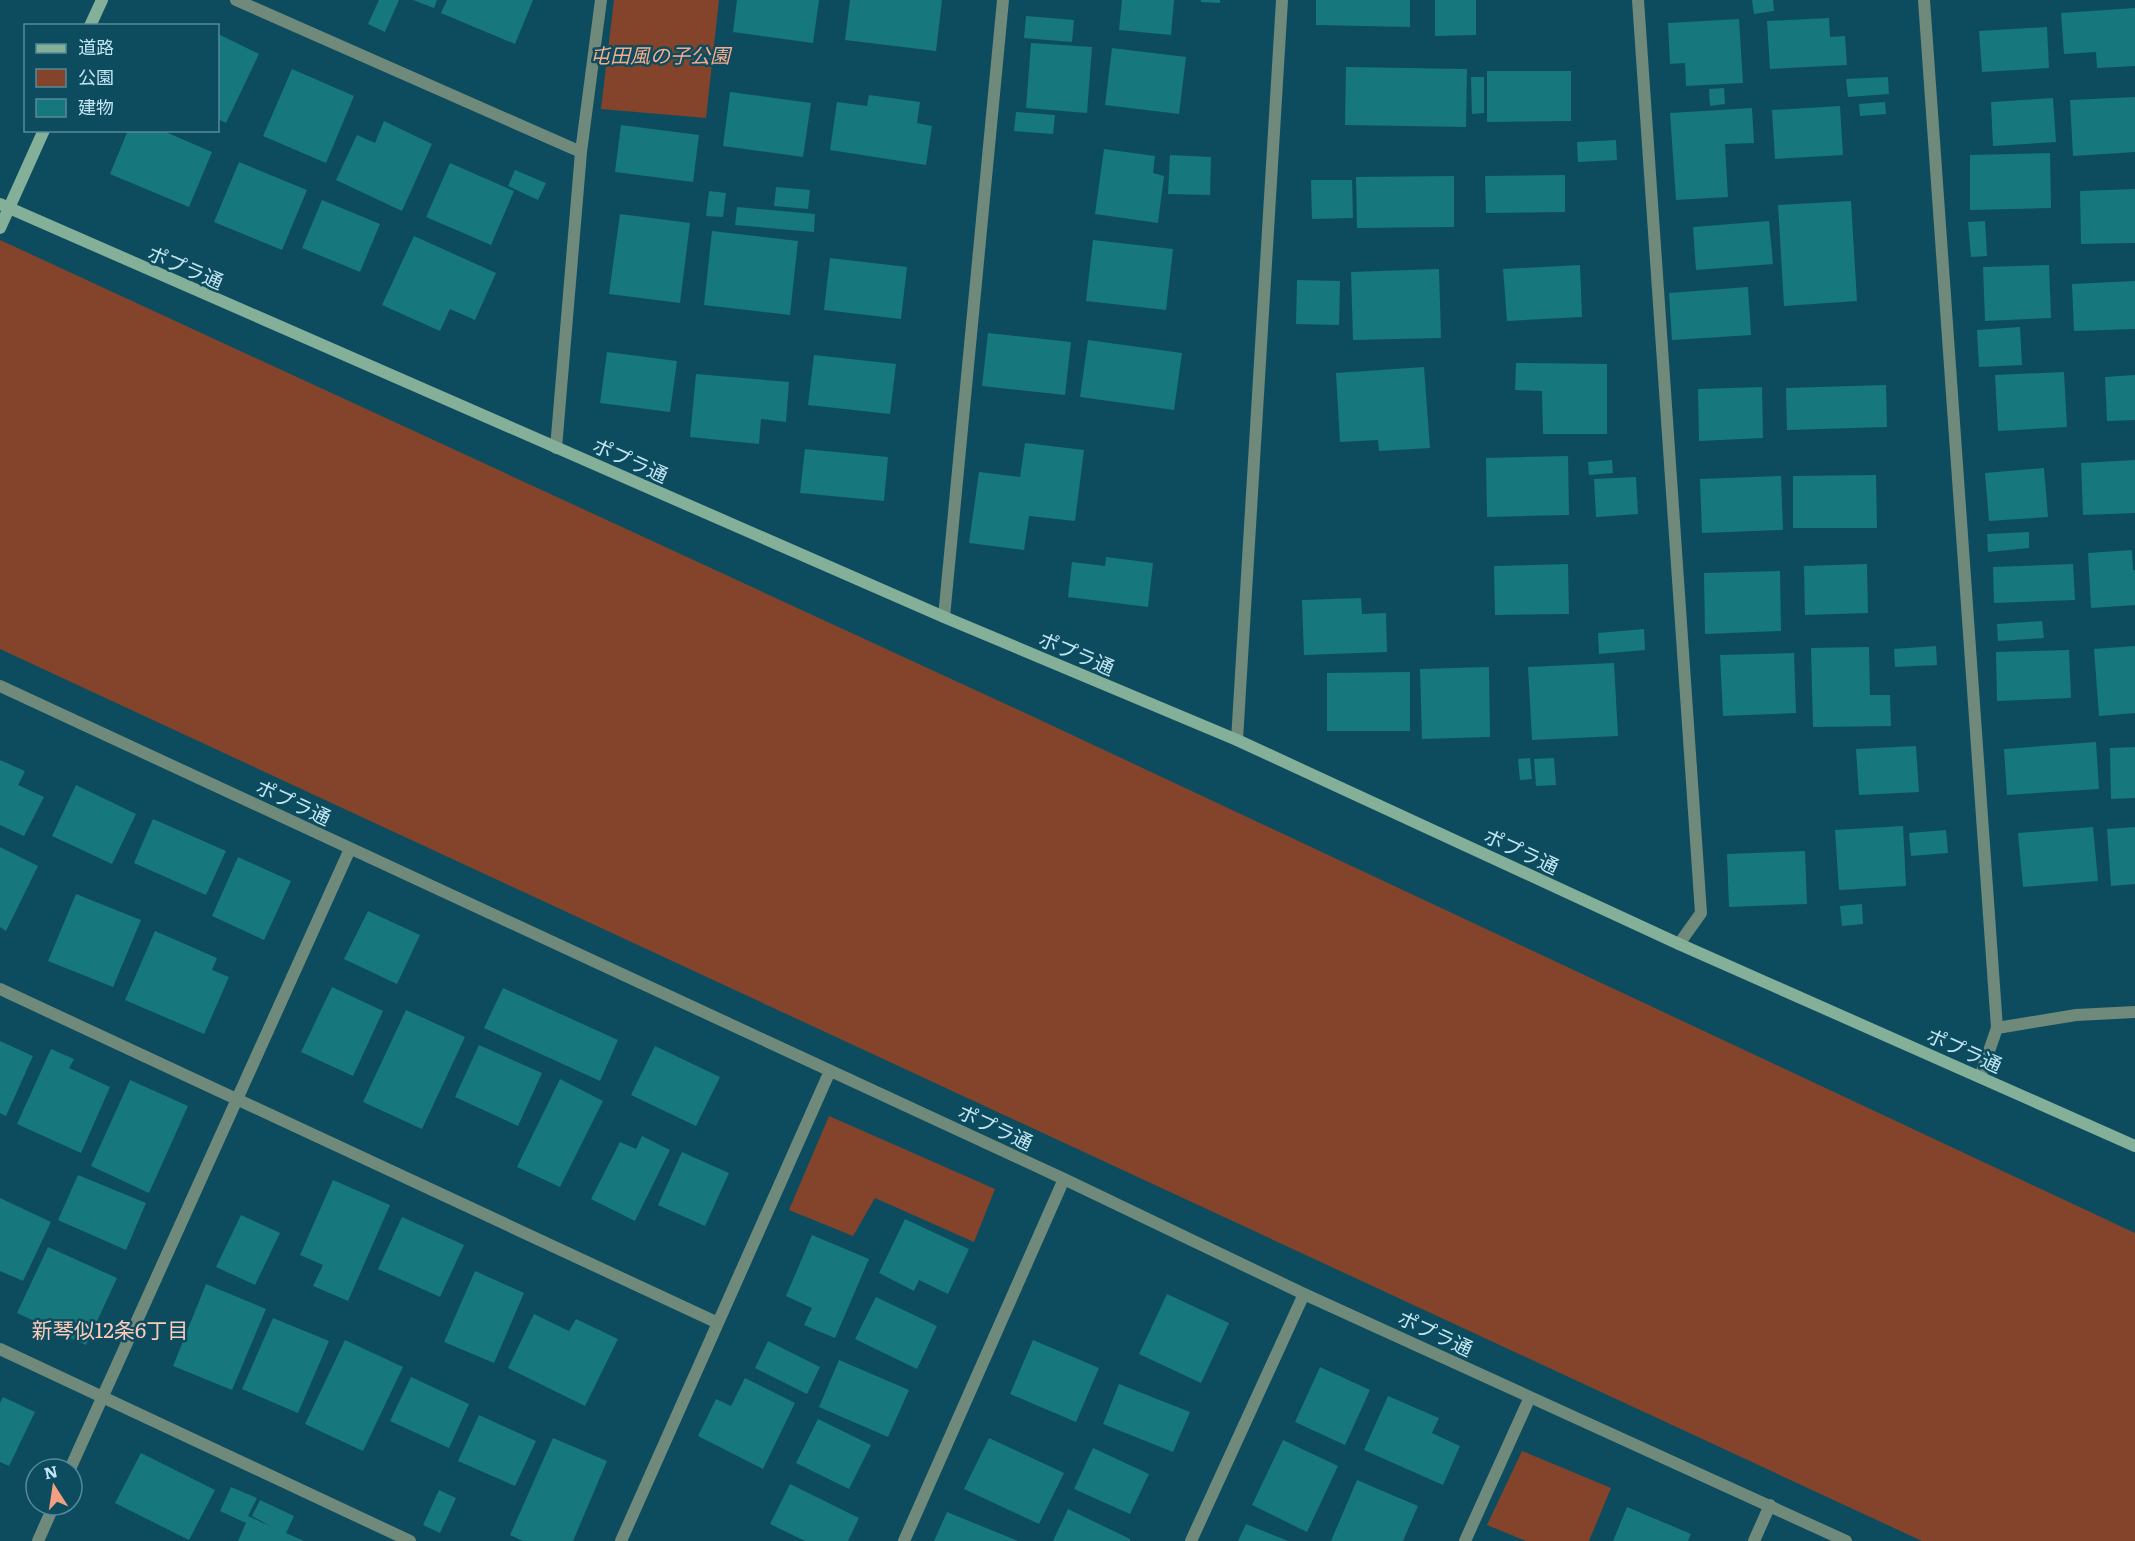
<svg xmlns="http://www.w3.org/2000/svg" width="2135" height="1541" viewBox="0 0 2135 1541" font-family="Literata,'Noto Sans JP',serif">
  <style>
    .green { fill: #84442b }
    .building { fill: #16777d }
    .lines { fill: none; stroke-linecap: round; stroke-linejoin: round }
    .street { stroke: #6f897b; stroke-width: 12 }
    .secondary { stroke: #84af99; stroke-width: 12 }
    .labels { text-anchor: middle; dominant-baseline: central; stroke-width: 5; stroke-linejoin: round; paint-order: stroke }
    .park-label { font-size: 20px; font-style: italic; fill: #f9aa8b; stroke: #0d4c5e }
    .street-label { font-size: 20px; fill: #c2e6f3; stroke: #0d4c5e }
    .neighbourhood-label { font-size: 21px; fill: #fbcbb9; stroke: #0d4c5e }
  </style>
  <rect width="100%" height="100%" fill="#0d4c5e"/>
  <!-- green -->
  <path class="green" d="M614,0H719L706,118L601,109Z
    M0,240L1038,719L2135,1233V1541H1922L0,649Z
    M829,1116L995,1189L974,1242L875,1198L853,1236L789,1210Z
    M1522,1451L1611,1488L1589,1541H1526L1487,1525Z"/>
  <!-- building -->
  <path class="building" d="M379,0H399L385,32L368,24Z
    M413,0H437L434,8Z
    M447,0H533L515,44L441,13Z
    M737,0H819L813,43L733,32Z
    M850,0H942L936,51L845,40Z
    M1122,0H1174L1171,35L1119,30Z
    M1201,0H1220V3L1201,2Z
    M1316,0H1410V27L1316,25Z
    M1435,0H1476V35L1435,36Z
    M1752,0H1773L1774,11L1754,14Z
    M2135,8V66L2097,68L2096,52L2064,54L2061,13Z
    M1026,16L1074,20L1072,42L1024,38Z
    M1829,18L1830,37L1845,36L1847,65L1770,69L1767,21Z
    M1739,19L1743,83L1686,86L1685,63L1670,64L1668,23Z
    M2047,27L2049,68L1982,72L1979,31Z
    M218,34L259,54L226,123L218,119Z
    M1031,43L1092,47L1087,113L1026,108Z
    M1112,48L1186,57L1179,114L1105,105Z
    M1346,67L1467,69L1466,127L1345,125Z
    M292,69L354,96L326,163L263,136Z
    M1487,71H1571V121L1487,122Z
    M1471,77H1484V113L1472,114Z
    M1888,77L1889,94L1848,97L1846,79Z
    M1724,88L1725,104L1710,106L1709,89Z
    M730,92L811,103L803,157L723,146Z
    M869,95L920,102L917,123L932,126L926,165L830,150L837,102L867,106Z
    M2135,97V152L2073,156L2070,100Z
    M2053,98L2056,142L1993,146L1991,102Z
    M1885,102L1886,114L1860,116L1859,104Z
    M1840,106L1843,155L1775,159L1772,110Z
    M1752,108L1754,143L1725,144L1728,197L1676,200L1670,113Z
    M1016,112L1055,115L1053,134L1014,131Z
    M384,121L432,144L402,211L336,180L357,135L375,143Z
    M621,125L699,135L693,182L615,172Z
    M128,130H161L212,152L189,207L110,174Z
    M1616,140L1617,160L1578,162L1577,142Z
    M1104,149L1155,156L1153,173L1164,176L1158,223L1095,214Z
    M2050,153L2051,208L1970,210V155Z
    M1170,155L1211,157L1210,195L1168,194Z
    M239,162L307,190L282,250L214,222Z
    M450,163L514,191L491,245L426,217Z
    M515,170L546,183L538,200L508,186Z
    M1565,175V212L1486,213L1485,176Z
    M1454,176V227L1357,228L1356,177Z
    M1311,180H1352L1353,218L1312,219Z
    M776,187L810,190L808,209L774,206Z
    M2135,189V243L2081,244L2080,191Z
    M709,191L726,193L723,217L706,216Z
    M322,200L380,224L360,272L302,248Z
    M1851,201L1857,301L1784,306L1778,205Z
    M737,207L815,214L814,232L735,225Z
    M620,214L690,223L680,303L609,294Z
    M1769,221L1773,264L1696,270L1693,227Z
    M1985,221L1987,256L1971,257L1968,222Z
    M712,231L798,241L790,315L704,305Z
    M414,236L496,273L475,320L450,309L440,331L382,305Z
    M1093,240L1173,249L1166,310L1086,301Z
    M830,258L907,267L901,319L824,310Z
    M1580,265L1582,317L1507,321L1503,269Z
    M2049,265L2051,318L1985,321L1983,267Z
    M1439,269L1441,338L1353,340L1351,272Z
    M1297,280L1340,281L1339,325L1296,324Z
    M2135,281V329L2074,331L2072,284Z
    M1748,287L1751,335L1672,340L1669,293Z
    M2020,327L2022,365L1979,367L1977,330Z
    M988,333L1071,342L1065,395L982,386Z
    M1088,340L1182,353L1174,410L1080,397Z
    M607,352L677,361L670,412L600,403Z
    M814,355L896,364L890,414L808,405Z
    M1516,363L1607,364V434H1543L1542,391L1515,390Z
    M1424,367L1430,448L1379,451L1378,440L1340,442L1336,373Z
    M2064,372L2067,427L1998,431L1995,375Z
    M696,374L789,382L786,422L761,419L759,444L690,437Z
    M2135,375V420L2107,421L2105,377Z
    M1886,385L1887,427L1787,430L1786,388Z
    M1762,387L1763,438L1699,441L1698,389Z
    M1025,443L1084,450L1075,521L1029,516L1024,550L969,543L979,472L1020,477Z
    M805,449L888,457L884,501L800,493Z
    M1568,456L1569,515L1487,517L1486,458Z
    M1612,460L1613,473L1589,475L1588,462Z
    M2135,460V513L2083,515L2081,463Z
    M2044,468L2048,517L1989,521L1985,473Z
    M1876,475L1877,528H1793V476Z
    M1781,476L1783,530L1702,533L1700,479Z
    M1636,477L1638,514L1596,517L1594,479Z
    M2029,532V548L1988,552L1987,534Z
    M2132,550L2133,570H2135V605L2091,608L2088,553Z
    M1106,557L1153,563L1148,607L1068,597L1072,562L1105,566Z
    M1568,564L1569,614L1495,615L1494,566Z
    M1867,564L1868,613L1805,615L1804,566Z
    M2073,564L2075,600L1994,603L1993,567Z
    M1780,571L1781,631L1705,634L1704,573Z
    M1361,598L1362,614L1386,613L1387,652L1304,655L1302,600Z
    M2042,621L2044,638L1998,641L1997,624Z
    M1644,629L1645,650L1599,654L1598,633Z
    M1936,646L1937,665L1895,667L1894,649Z
    M2135,646V713L2099,716L2094,649Z
    M1869,647L1870,695H1890L1891,726L1813,727L1811,648Z
    M2069,650L2071,698L1997,701L1996,652Z
    M1794,653L1796,713L1723,716L1720,655Z
    M1614,663L1618,736L1532,740L1528,667Z
    M1489,667L1490,737L1422,739L1420,669Z
    M1410,672V731H1327V673Z
    M2096,742L2099,789L2007,795L2004,749Z
    M1916,746L1919,792L1859,795L1856,749Z
    M2135,747V798L2111,799L2110,748Z
    M1530,758L1532,779L1520,780L1518,759Z
    M1554,758L1556,785L1536,786L1534,759Z
    M0,760L25,771L18,785L44,797L24,836L0,825Z
    M76,785L136,814L112,864L52,836Z
    M153,819L226,851L206,895L134,863Z
    M1903,826L1906,886L1839,890L1835,830Z
    M2093,827L2098,881L2023,887L2018,833Z
    M2135,827V884L2111,886L2107,829Z
    M1946,830L1948,853L1911,856L1909,833Z
    M0,847L38,866L6,931L0,927Z
    M1805,851L1807,904L1729,907L1727,854Z
    M238,857L291,881L264,940L212,916Z
    M76,894L141,920L113,987L48,961Z
    M1862,904L1863,924L1842,926L1840,906Z
    M368,911L420,935L397,984L344,959Z
    M155,931L217,958L212,970L229,977L204,1034L125,1000Z
    M332,987L383,1011L353,1076L301,1052Z
    M503,988L618,1040L600,1081L484,1028Z
    M406,1010L465,1037L422,1129L363,1102Z
    M0,1041L33,1056L6,1116L0,1113Z
    M479,1045L542,1073L518,1126L455,1097Z
    M655,1046L720,1077L696,1126L631,1095Z
    M51,1049L74,1059L69,1068L110,1087L81,1153L17,1124Z
    M560,1079L603,1101L560,1187L517,1167Z
    M130,1080L188,1106L149,1193L91,1166Z
    M642,1136L670,1150L635,1221L591,1199L620,1142L636,1149Z
    M682,1152L729,1173L705,1226L658,1205Z
    M78,1175L146,1203L126,1250L58,1220Z
    M333,1180L390,1205L348,1301L313,1286L323,1265L300,1255Z
    M0,1198L51,1222L23,1281L0,1271Z
    M241,1215L280,1233L255,1285L216,1267Z
    M402,1217L464,1245L440,1297L378,1269Z
    M905,1219L969,1249L948,1294L919,1280L914,1291L879,1273Z
    M812,1235L869,1259L835,1338L804,1325L812,1308L786,1296Z
    M48,1247L117,1278L86,1345L17,1313Z
    M475,1271L524,1293L494,1363L444,1342Z
    M206,1284L266,1309L232,1390L173,1366Z
    M1167,1294L1229,1323L1201,1383L1139,1354Z
    M876,1297L937,1326L917,1369L855,1339Z
    M534,1314L569,1331L576,1319L618,1339L585,1406L508,1368Z
    M273,1318L329,1341L298,1413L242,1389Z
    M345,1340L403,1367L363,1451L305,1424Z
    M1033,1340L1099,1368L1076,1422L1010,1394Z
    M768,1341L820,1367L807,1394L755,1368Z
    M839,1360L909,1390L888,1437L819,1407Z
    M1320,1367L1370,1390L1345,1445L1295,1422Z
    M411,1377L469,1404L449,1448L390,1421Z
    M745,1378L795,1403L763,1469L698,1436L716,1399L731,1406Z
    M1119,1384L1190,1412L1173,1452L1103,1424Z
    M1388,1396L1439,1418L1432,1433L1460,1446L1443,1485L1364,1450Z
    M3,1397L35,1412L9,1466L0,1462V1403Z
    M479,1415L536,1441L515,1486L458,1461Z
    M818,1419L871,1445L849,1489L796,1463Z
    M553,1438L607,1461L573,1541H523L510,1535Z
    M989,1438L1064,1473L1039,1524L964,1489Z
    M1283,1440L1338,1466L1307,1532L1252,1505Z
    M1093,1448L1149,1474L1130,1514L1074,1489Z
    M141,1453L215,1490L189,1540L115,1503Z
    M1357,1480L1418,1506L1403,1541H1331Z
    M790,1484L859,1518L848,1541H805L770,1524Z
    M231,1487L257,1498L248,1516L272,1527L252,1516L260,1500L294,1516L286,1533L304,1541H238L246,1523L220,1511Z
    M439,1490L456,1498L440,1533L423,1525Z
    M1627,1507L1691,1534L1688,1541H1613Z
    M1068,1509L1130,1539V1541H1053Z
    M947,1512L1018,1541H934Z
    M1246,1524L1288,1541H1238Z"/>
  <g class="lines">
    <!-- street -->
    <path class="street" d="M236,0L581,152
      M1638,0L1701,913L1679,944
      M1924,0L1997,1028
      M556,448L581,152L601,0
      M944,617L1003,0
      M0,686L1064,1179L1304,1294L1846,1541
      M1237,740L1282,0
      M0,989L718,1323
      M1980,1077L1997,1028L2076,1015L2135,1012
      M0,1349L410,1541
      M70,1469L350,849
      M38,1541L54,1505
      M621,1541L830,1071
      M904,1541L1064,1179
      M1191,1541L1304,1294
      M1465,1541L1530,1397
      M1754,1541L1770,1505"/>
    <!-- secondary -->
    <path class="secondary" d="M90,26L102,0
      M0,204L944,617L1237,740L1679,944L2135,1146
      M0,228L44,130"/>
  </g>
  <g class="labels">
    <!-- park labels -->
    <g class="park-label">
      <text x="660" y="54">屯田風の子公園</text>
    </g>
    <!-- street labels -->
    <g class="street-label">
      <text transform="translate(186 266) rotate(23)">ポプラ通</text>
      <text transform="translate(631 459) rotate(24)">ポプラ通</text>
      <text transform="translate(1077 652) rotate(23)">ポプラ通</text>
      <text transform="translate(294 801) rotate(25)">ポプラ通</text>
      <text transform="translate(1522 850) rotate(25)">ポプラ通</text>
      <text transform="translate(1965 1049) rotate(24)">ポプラ通</text>
      <text transform="translate(996 1126) rotate(25)">ポプラ通</text>
      <text transform="translate(1436 1332) rotate(25)">ポプラ通</text>
    </g>
    <!-- neighbourhood labels -->
    <g class="neighbourhood-label">
      <text x="110" y="1328">新琴似12条6丁目</text>
    </g>
  </g>
  <!-- legend -->
  <rect x="24" y="24" width="195" height="108" fill="#0d4c5e" stroke="#558a9a" stroke-width="1.5"/>
  <rect x="36" y="44" width="30" height="9" fill="#84af99" stroke="#558a9a" stroke-width="1.5"/>
  <text x="78" y="54" font-size="18" fill="#c2e6f3">道路</text>
  <rect x="36" y="69" width="30" height="18" fill="#84442b" stroke="#558a9a" stroke-width="1.5"/>
  <text x="78" y="84" font-size="18" fill="#c2e6f3">公園</text>
  <rect x="36" y="99" width="30" height="18" fill="#16777d" stroke="#558a9a" stroke-width="1.5"/>
  <text x="78" y="114" font-size="18" fill="#c2e6f3">建物</text>
  <!-- north arrow -->
  <g transform="translate(54 1487) rotate(348)"><circle r="28" fill="#0d4c5e" stroke="#558a9a" stroke-width="1.5"/>
  <path d="M0-4.5L10 22L0 15L-10 22Z" fill="#f2a080"/>
  <text y="-9" font-size="16" font-weight="bold" text-anchor="middle" fill="#c2e6f3">N</text>
  </g>
</svg>
